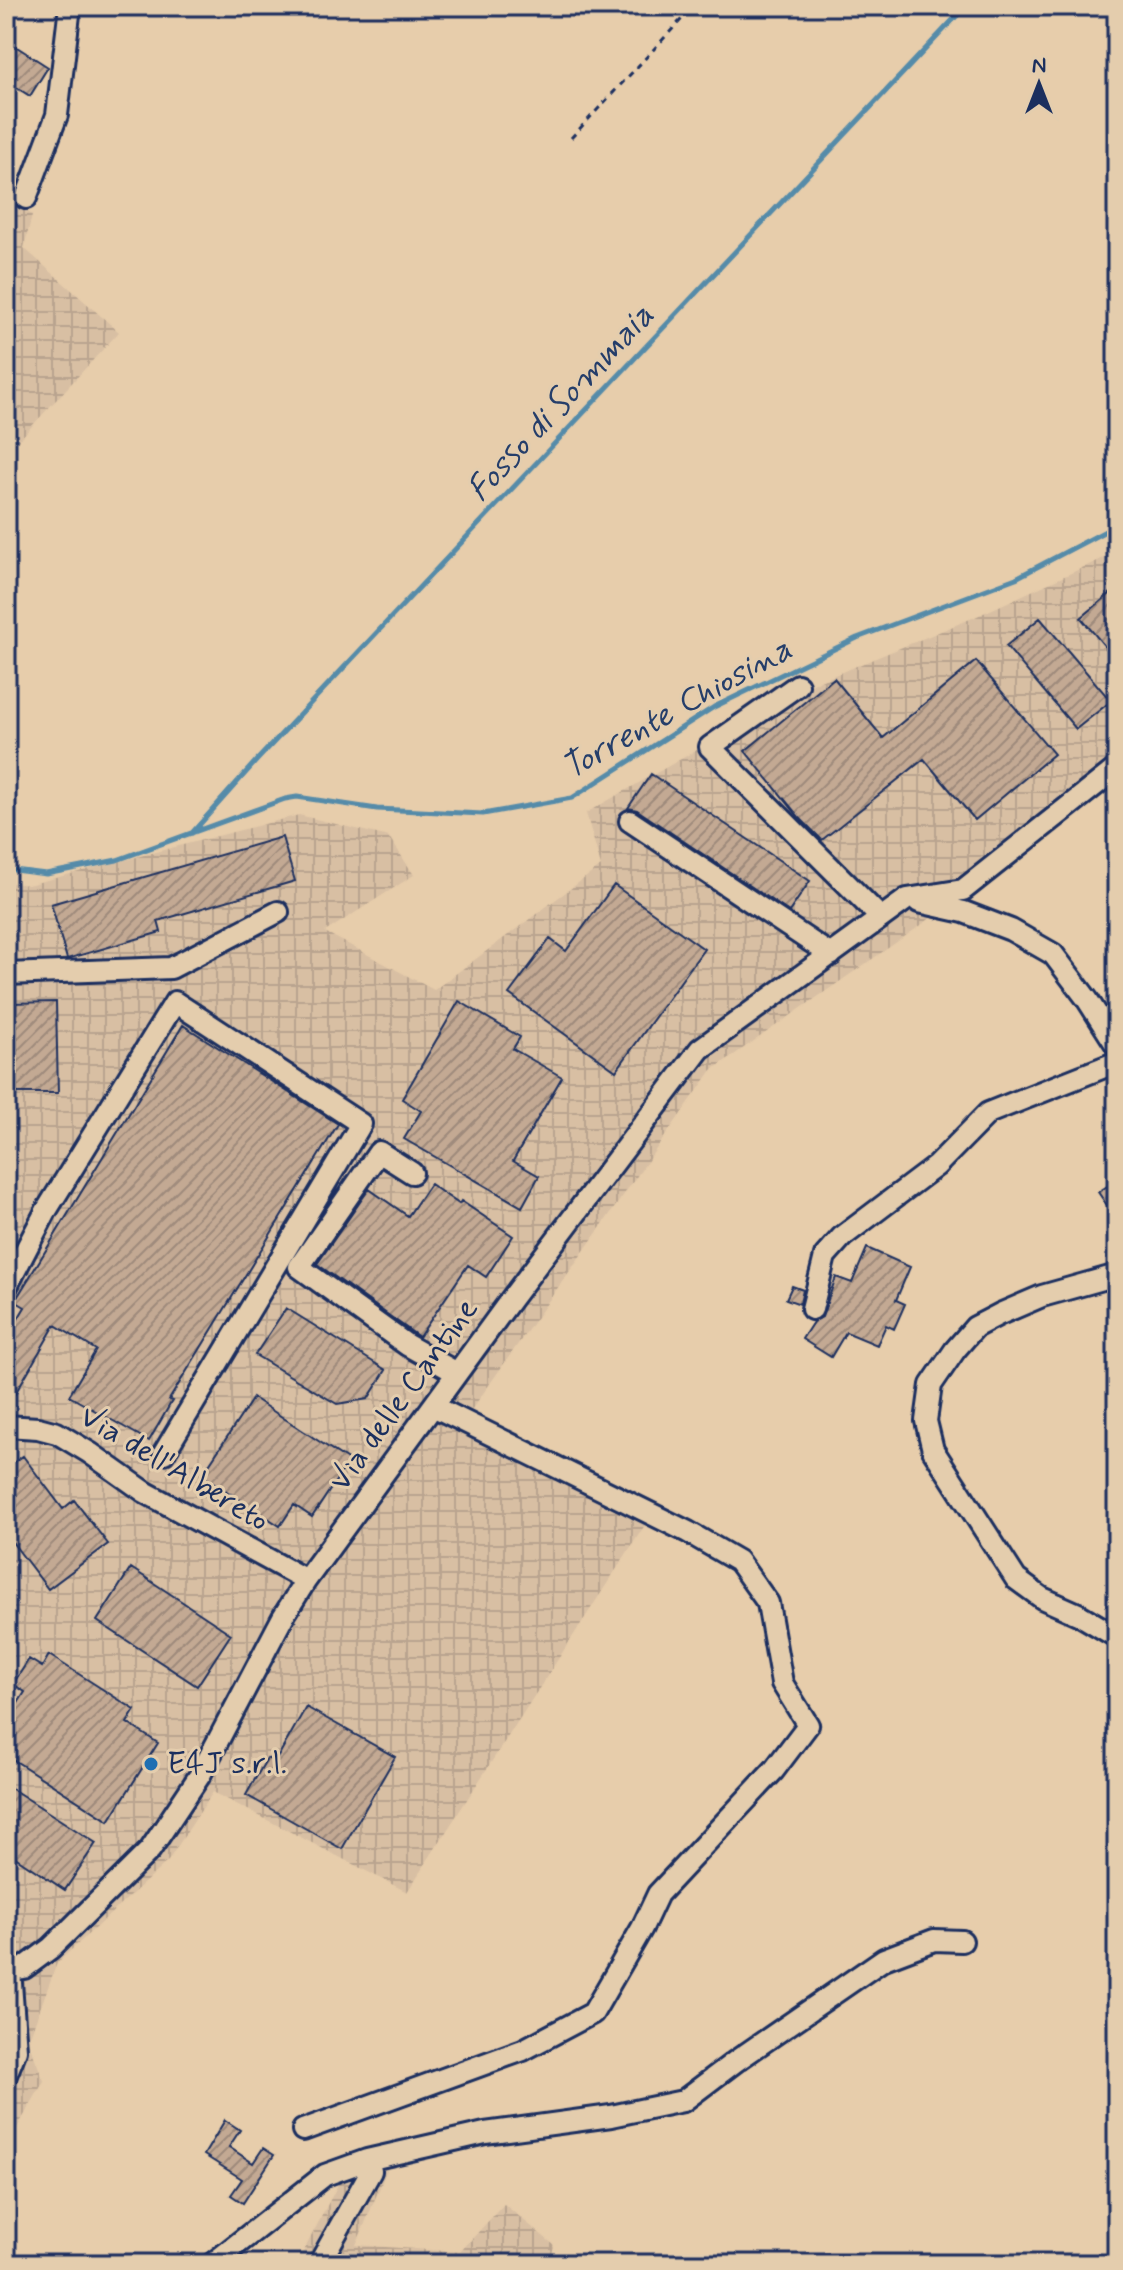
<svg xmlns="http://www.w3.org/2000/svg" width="1123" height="2270" viewBox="0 0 1123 2270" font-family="Mynerve,sans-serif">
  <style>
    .industrial { fill: url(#industrial-grid) }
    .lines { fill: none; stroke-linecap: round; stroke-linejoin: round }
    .stream { stroke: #558ba9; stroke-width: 5 }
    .building { fill: url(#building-hatch); stroke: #1b2f5e; stroke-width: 2 }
    .minor-casing { stroke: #1b2f5e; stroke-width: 26 }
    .path { stroke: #1b2f5e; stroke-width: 3; stroke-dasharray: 6 6; stroke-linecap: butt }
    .minor { stroke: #e4cdad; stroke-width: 20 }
    .poi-dot { fill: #1f6fb2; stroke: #e4cdad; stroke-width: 3 }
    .labels { text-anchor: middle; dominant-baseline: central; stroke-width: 6; stroke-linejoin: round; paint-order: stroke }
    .street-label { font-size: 32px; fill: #1b2f5e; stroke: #e4cdad }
    .poi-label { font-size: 32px; fill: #1b2f5e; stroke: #e4cdad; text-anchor: start }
    .water-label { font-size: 34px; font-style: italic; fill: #253e6a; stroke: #e4cdad }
  </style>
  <defs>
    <pattern id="industrial-grid" width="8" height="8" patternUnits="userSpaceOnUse" patternTransform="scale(2)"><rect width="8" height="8" fill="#d8bfa3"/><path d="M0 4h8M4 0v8" fill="none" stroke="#b9a48f"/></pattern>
    <pattern id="building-hatch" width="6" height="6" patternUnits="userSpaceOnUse" patternTransform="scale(2)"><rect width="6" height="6" fill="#c3a993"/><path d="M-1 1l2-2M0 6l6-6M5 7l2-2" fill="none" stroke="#9e8a7b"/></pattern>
  </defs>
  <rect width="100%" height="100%" fill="#e7cdab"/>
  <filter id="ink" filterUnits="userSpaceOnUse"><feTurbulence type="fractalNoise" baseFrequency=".0125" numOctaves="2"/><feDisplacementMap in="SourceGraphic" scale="16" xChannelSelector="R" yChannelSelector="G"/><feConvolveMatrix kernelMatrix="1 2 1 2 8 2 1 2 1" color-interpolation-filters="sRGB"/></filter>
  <g filter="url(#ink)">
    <!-- industrial -->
    <path class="industrial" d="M6,198L32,215L24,248L119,332L6,454Z
      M1117,552V782L917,928L712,1070L467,1416L645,1525L407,1892L213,1792L168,1861L57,1963L28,2041L44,2081L6,2147V882L28,885L299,815L389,837L414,875L325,932L434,990L601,866L586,813L813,684L975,617Z
      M389,2165L356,2245L460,2252L504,2204L554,2245L550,2264H297L347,2167Z"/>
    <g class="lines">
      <!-- stream -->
      <path class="stream" d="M192,833L257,760L966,6
        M6,869L46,874L117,860L285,799L297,797L377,809L483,814L572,798L714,707L857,638L1016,578L1117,525"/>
    </g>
    <!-- building -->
    <path class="building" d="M6,40L48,67L30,96L6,81Z
      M1117,588V661L1081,618Z
      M1040,618L1111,701L1076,729L1006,646Z
      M976,661L1054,754L975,820L924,759L822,840L799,817L745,751L834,678L883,738Z
      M651,774L810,881L789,912L637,810L628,808Z
      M282,837L295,881L158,921L161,932L67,959L51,904Z
      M614,885L704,949L616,1071L509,994L550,939L566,951Z
      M459,1001L520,1037L513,1049L562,1077L513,1161L539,1176L522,1207L404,1139L421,1111L402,1099Z
      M56,1002L58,1093H6V1003Z
      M183,1025L338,1124L169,1400L172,1401L149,1441L69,1396L96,1350L55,1325L15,1394L6,1389V1339L25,1307L15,1301Z
      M1117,1180V1220L1098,1192Z
      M430,1184L459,1204L461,1201L513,1236L486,1277L468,1265L419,1337L317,1264L369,1189L408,1216Z
      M867,1248L910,1267L896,1300L905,1304L894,1329L886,1325L877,1345L846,1332L831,1357L802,1339L813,1322L822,1317L836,1277L852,1283Z
      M792,1286L803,1290L800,1304L786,1299Z
      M286,1308L386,1370L368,1399L337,1404L255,1355Z
      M253,1398L349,1461L312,1517L294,1505L280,1526L202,1475Z
      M23,1456L63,1509L74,1500L108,1544L48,1589L6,1534V1468Z
      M131,1568L231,1634L197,1686L97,1621Z
      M49,1655L135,1710L127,1723L158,1743L109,1821L6,1755V1722L25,1692L13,1684L29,1659L42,1667Z
      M306,1707L395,1757L342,1849L246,1795L267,1758L275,1762Z
      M6,1785L96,1843L65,1890L6,1851Z
      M225,2120L240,2130L229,2147L253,2163L263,2148L274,2155L243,2203L231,2195L242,2179L204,2155Z"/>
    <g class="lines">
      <defs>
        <path id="minor" d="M26,198L57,115L70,6
          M798,685L710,747L881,918
          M630,821L831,955
          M919,902L964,912L1011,930L1053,954L1087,999L1117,1046
          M6,974L171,968L278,912
          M412,1173L379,1152L299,1267L407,1345L457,1373
          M1117,1275L1042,1296L1000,1314L975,1327L955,1350L931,1385L926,1421L933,1450L1016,1579L1042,1598L1078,1614L1117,1637
          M6,1288L46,1211L175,1002L361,1124L164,1453
          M812,1309L825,1256L842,1237L936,1166L988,1113L1117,1062
          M6,1426L38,1428L57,1433L90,1453L145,1492L306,1580
          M6,1971L24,1968L51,1948L150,1850L200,1775L283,1617L306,1580L512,1298L700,1049L907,899L963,890L1117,768
          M6,2075L16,2050L10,1970
          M303,2130L523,2050L593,2013L642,1928L658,1894L774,1770L808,1725L782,1683L768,1603L738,1561L688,1532L433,1406
          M212,2264L325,2175L367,2160L485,2133L611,2116L683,2101L736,2061L884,1959L934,1940L962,1941
          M319,2264L371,2171L367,2160"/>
      </defs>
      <!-- minor casing -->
      <use href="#minor" class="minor-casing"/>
      <!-- path -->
      <path class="path" d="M571,138L694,6"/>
      <!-- minor -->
      <use href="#minor" class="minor"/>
    </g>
  </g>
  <!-- markers -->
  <circle class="poi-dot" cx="151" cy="1764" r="8"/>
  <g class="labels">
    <!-- street labels -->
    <g class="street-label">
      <text transform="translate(404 1395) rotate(-54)">Via delle Cantine</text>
      <text transform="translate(174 1469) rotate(31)">Via dell'Albereto</text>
    </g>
    <!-- poi labels -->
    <g class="poi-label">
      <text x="167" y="1764">E4J s.r.l.</text>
    </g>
    <!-- water labels -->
    <g class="water-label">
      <text transform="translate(561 403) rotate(-47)">Fosso di Sommaia</text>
      <text transform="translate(677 709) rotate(-29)">Torrente Chiosina</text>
    </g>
  </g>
  <!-- margin -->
  <rect width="1123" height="2270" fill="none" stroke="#e4cdad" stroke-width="32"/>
  <rect x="16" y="16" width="1091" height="2238" fill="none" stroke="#1b2f5e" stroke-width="3" filter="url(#ink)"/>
  <!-- north arrow -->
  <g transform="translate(1039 84)" stroke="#e4cdad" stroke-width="6" paint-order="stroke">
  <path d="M0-6L14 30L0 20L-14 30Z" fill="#1b2f5e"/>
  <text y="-12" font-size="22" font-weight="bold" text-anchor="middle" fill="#1b2f5e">N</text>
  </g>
</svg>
